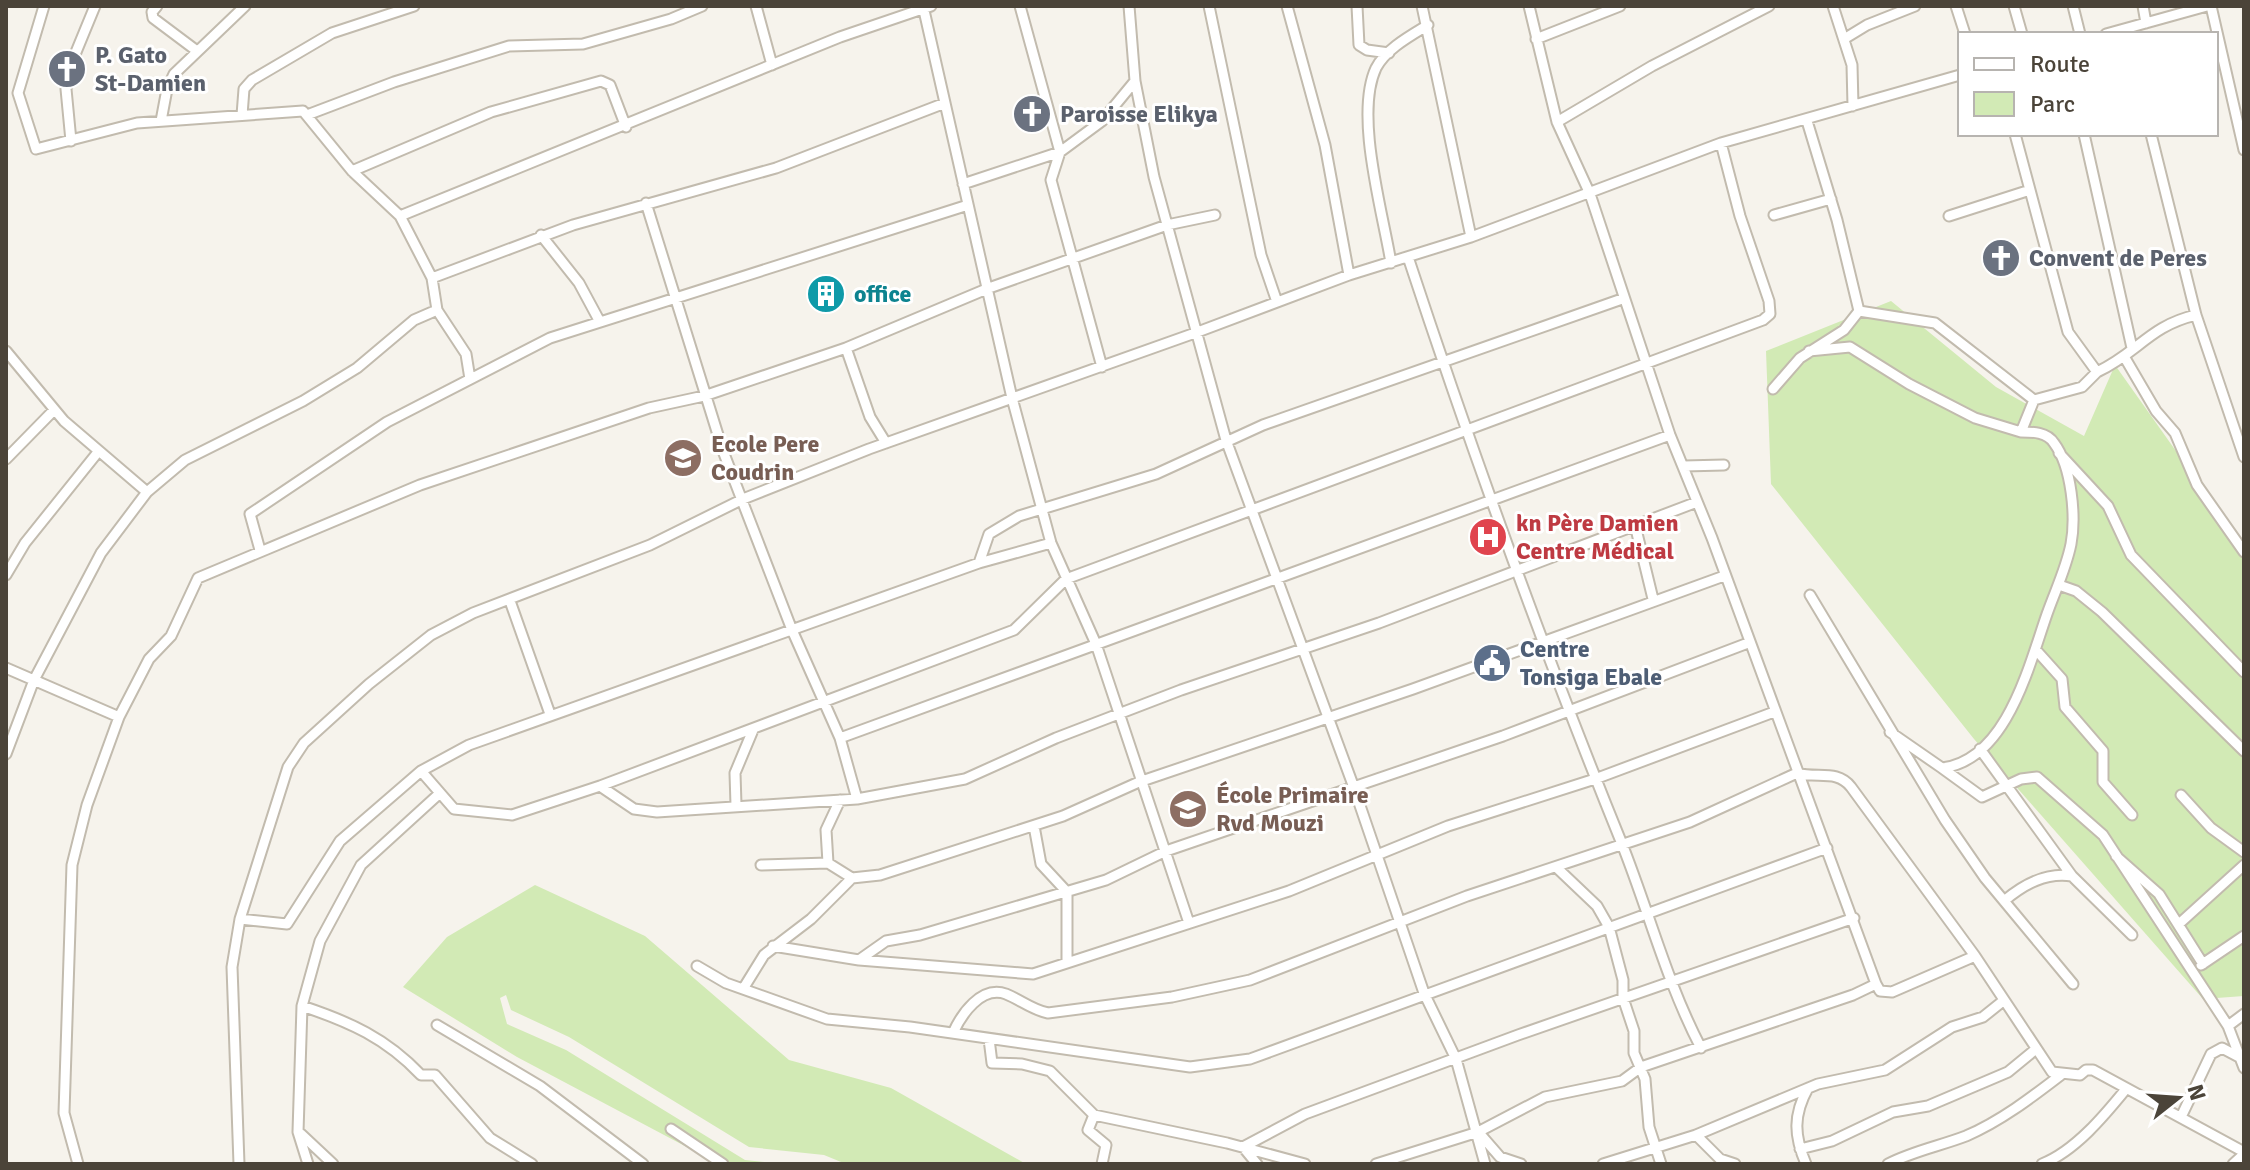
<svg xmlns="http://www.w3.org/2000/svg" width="2250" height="1170" viewBox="0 0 2250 1170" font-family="Signika,sans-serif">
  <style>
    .green { fill: #d2eab5 }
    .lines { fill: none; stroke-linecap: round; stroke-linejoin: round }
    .minor-casing { stroke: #c2bbae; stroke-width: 13 }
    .minor { stroke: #fff; stroke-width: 9 }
    .labels { text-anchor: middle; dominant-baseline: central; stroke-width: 6; stroke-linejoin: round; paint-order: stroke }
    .worship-label { font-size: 24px; font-weight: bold; fill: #5b616d; stroke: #fff; text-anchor: start }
    .culture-label { font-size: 24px; font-weight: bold; fill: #0d838f; stroke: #fff; text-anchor: start }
    .education-label { font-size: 24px; font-weight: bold; fill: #785e54; stroke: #fff; text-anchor: start }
    .health-label { font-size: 24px; font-weight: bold; fill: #be3a42; stroke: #fff; text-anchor: start }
    .service-label { font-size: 24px; font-weight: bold; fill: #4e5e75; stroke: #fff; text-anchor: start }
  </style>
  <rect width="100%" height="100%" fill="#f6f3ec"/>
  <!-- green -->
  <path class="green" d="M1891,301L1996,387L2084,436L2115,365L2244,547V996L2203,999L1974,739L1771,484L1766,351Z
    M535,885L645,936L789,1060L891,1088L1026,1164H846L824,1155L749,1147L569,1037L511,1010L506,995L500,998L507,1024L566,1050L745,1160L782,1164L715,1162L517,1057L403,987L447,937Z"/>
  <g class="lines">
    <defs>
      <path id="minor" d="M44,6L18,93L36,149L137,123L303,111L352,171L400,216L432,278L437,310L466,354L470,379
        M157,6L152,12L153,18L197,51
        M756,6L772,65
        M923,6L1012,398L1051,543L1096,644L1189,923
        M1020,6L1060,152L1051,180L1102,367
        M1129,6L1135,81L1154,177L1226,440L1353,785L1424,993L1456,1059L1485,1164
        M1209,6L1261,255L1277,302
        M1287,6L1325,145L1349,275
        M1357,6L1359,45L1367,50L1389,53
        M1422,6L1471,237
        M1529,6L1557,122L1590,194L1670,435L1712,538L1876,984L1880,991L1892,992L1975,956
        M1833,6L1852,65L1853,106
        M1956,6L1965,34
        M2014,6L2022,34
        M2073,6L2080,34
        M2143,6L2146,23
        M2211,6L2244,150
        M2106,34L2207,6
        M1536,39L1620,6
        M1844,39L1867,25L1915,6
        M242,115L244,89L252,80L332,33L414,6
        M307,115L394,82L509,46L583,44L671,19L702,6
        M161,121L167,89L174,74L245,6
        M1807,121L1837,220L1859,311L1935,323L2034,400
        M1557,122L1652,66L1769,6
        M2084,134L2132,348
        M2151,134L2196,315L2244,457
        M71,141L66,89L74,57L95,6
        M352,171L491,112L601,81L610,85L626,127
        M963,184L1060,152L1102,121L1135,81
        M646,203L723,451L792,630L840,738L857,799
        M1774,215L1831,199
        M400,216L840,37L931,6
        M1949,216L2030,190
        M541,235L579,283L600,322
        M1408,257C1473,454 1544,652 1622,844C1649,912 1667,983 1701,1048
        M1391,263C1383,213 1354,115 1376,68C1386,49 1410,36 1428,25
        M432,278L573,225L776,168L945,103
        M846,348L870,417L886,443
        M6,351L64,421L147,492
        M1809,351L1850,347L1909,384L1975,418L2021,432L2034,400L2082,387L2097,372L2068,332L2015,134
        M2125,358L2156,411L2175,433L2197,485L2244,552
        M2097,372C2138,353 2149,326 2196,315
        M1773,389L1800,358L1844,330L1859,311
        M2059,453L2108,506L2131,555L2244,672
        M6,459L54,410
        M1684,466L1724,465
        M1635,525L1653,599
        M260,550L250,514L387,422L550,338L968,205
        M979,563L989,534L1019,516L1156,474L1263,425L1622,299
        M6,575L25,543L98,452
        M2059,585L2076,591L2102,612L2244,751
        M1810,595L1945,820L1985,878L2073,984
        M510,601L550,714
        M2036,650L2062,679L2065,707L2103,751V782L2132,815
        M6,668L119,717
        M1890,732L1942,768C2007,760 2029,665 2047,614C2055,591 2066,569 2071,544C2076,517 2072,467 2054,443C2047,432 2033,432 2021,432
        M840,738L1670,435
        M1980,749L2072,876L2132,935
        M6,754L34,680L101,553L147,492L185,460L303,401L357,368L414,320L437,310
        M1942,768L1982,797L2021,779L2037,777L2103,835L2228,1026L2244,1068
        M421,771L454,809L512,815L600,786L1014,630L1066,579L1763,320L1770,314L1769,301L1740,216L1721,143
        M600,786L634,809L657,812L857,799L965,779L1056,738L1181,690L1379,623L1697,502
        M2181,795L2211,828L2244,852
        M736,805L735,773L753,730
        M1034,826L1041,864L1067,892V961
        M2116,856L2159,894L2203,964
        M828,863L826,830L840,800
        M761,865L828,863L852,878L880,875L1063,816L1139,782L1413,689L1724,576
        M1556,867L1597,906L1609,927L1623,980V998L1634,1031V1053L1645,1079L1649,1127L1661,1164
        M2004,901C2024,884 2046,872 2072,876
        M240,919L287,924L340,841L421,771L469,745L979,563L1051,543
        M2180,923L2244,865
        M773,946L859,960L1033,974L1289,891L1448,826L1595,779L1774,712
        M859,960L886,941L920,935L1106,880L1166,851L1503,736L1748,643
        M2201,965L2244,936
        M697,966L726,983L827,1019L910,1027L1190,1067L1250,1059L1827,848
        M743,989L764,955L811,919L852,878
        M302,1006C350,1022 386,1038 421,1075H435L490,1138L532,1164
        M437,1025L540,1086L643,1164
        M2228,1026L2244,1014
        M953,1033C961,1015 981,985 1006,994C1021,1000 1032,1010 1048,1013L1172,997L1250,980L1467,896L1690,822L1797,773C1817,779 1837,769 1851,787L1975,956L2052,1072L2080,1075L2086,1070H2093L2244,1152
        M989,1039L992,1063L1022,1064L1050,1071L1094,1115L1227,1143L1305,1164
        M1094,1115L1088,1130L1106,1145L1102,1164
        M2181,1117L2211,1054L2222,1048L2239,1057
        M671,1129L723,1164
        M301,1134L333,1164
        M1480,1134L1500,1157L1521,1164
        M1696,1135L1818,1084L1885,1070L1952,1027L1983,1017L2003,1001
        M1800,1149L1832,1141L1893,1112L1928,1106L2008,1072L2036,1049
        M78,1164L64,1113L72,865L87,805L119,717L149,659L171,636L198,578L420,485L649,408L704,396L846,348L989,288L1167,225L1215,215
        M239,1164L232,967L240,919L288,767L304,743L369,684L431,635L473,613L650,545L743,499L869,449L1195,333L1349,275L1471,237L1721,143L1960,75
        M308,1164L298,1132L302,1006L320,941L361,865L440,793
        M1257,1164L1243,1147L1305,1114L1518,1035L1854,918
        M1376,1164L1478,1132L1545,1097L1622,1081L1641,1067L1853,995L1876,984
        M1603,1164L1696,1135L1720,1159L1735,1164
        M1806,1164C1794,1136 1793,1115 1808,1088
        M1888,1164C1913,1151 1940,1146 1966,1136C2001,1121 2032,1097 2062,1074
        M2042,1164C2075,1151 2104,1116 2126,1089
        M2233,1164L2244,1154"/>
    </defs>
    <!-- minor casing -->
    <use href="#minor" class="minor-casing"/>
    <!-- minor -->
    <use href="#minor" class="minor"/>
  </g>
  <!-- icons -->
  <defs>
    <symbol id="church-disc" viewBox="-11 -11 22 22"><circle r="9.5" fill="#6b7280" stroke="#fff"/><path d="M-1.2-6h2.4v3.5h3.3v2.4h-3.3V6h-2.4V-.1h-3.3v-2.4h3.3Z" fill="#fff"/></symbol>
    <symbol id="building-disc" viewBox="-11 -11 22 22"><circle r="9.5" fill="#0f9aa8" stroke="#fff"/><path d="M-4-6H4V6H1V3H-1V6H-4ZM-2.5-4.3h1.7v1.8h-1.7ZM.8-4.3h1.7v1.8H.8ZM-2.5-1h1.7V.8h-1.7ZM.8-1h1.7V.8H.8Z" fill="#fff"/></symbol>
    <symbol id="school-disc" viewBox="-11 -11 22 22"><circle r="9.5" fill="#8d6e63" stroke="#fff"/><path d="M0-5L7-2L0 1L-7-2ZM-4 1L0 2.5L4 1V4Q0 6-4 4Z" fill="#fff"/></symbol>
    <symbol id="hospital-disc" viewBox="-11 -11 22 22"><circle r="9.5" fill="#e0444e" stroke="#fff"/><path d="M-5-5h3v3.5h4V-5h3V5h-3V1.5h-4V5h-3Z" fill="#fff"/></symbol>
    <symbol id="civic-disc" viewBox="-11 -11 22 22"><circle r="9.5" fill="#5c6f8a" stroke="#fff"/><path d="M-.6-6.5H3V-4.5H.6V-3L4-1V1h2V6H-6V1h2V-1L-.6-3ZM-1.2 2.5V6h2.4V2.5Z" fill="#fff"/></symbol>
  </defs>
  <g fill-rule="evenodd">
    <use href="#church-disc" x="45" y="47" width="44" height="44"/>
    <use href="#church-disc" x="1010" y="92" width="44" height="44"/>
    <use href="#church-disc" x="1979" y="236" width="44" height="44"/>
    <use href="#building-disc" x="804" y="272" width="44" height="44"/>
    <use href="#school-disc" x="661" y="436" width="44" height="44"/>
    <use href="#hospital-disc" x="1466" y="515" width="44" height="44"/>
    <use href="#civic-disc" x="1470" y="641" width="44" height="44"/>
    <use href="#school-disc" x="1166" y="787" width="44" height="44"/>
  </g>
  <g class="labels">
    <!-- worship labels -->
    <g class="worship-label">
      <text x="95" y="55">P. Gato<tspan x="95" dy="28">St-Damien</tspan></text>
      <text x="1060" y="114">Paroisse Elikya</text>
      <text x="2029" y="258">Convent de Peres</text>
    </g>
    <!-- culture labels -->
    <g class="culture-label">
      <text x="854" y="294">office</text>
    </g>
    <!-- education labels -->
    <g class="education-label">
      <text x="711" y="444">Ecole Pere<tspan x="711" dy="28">Coudrin</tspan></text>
      <text x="1216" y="795">École Primaire<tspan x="1216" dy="28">Rvd Mouzi</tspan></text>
    </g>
    <!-- health labels -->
    <g class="health-label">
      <text x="1516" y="523">kn Père Damien<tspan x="1516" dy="28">Centre Médical</tspan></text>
    </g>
    <!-- service labels -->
    <g class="service-label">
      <text x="1520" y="649">Centre<tspan x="1520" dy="28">Tonsiga Ebale</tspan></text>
    </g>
  </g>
  <!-- border -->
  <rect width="2250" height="1170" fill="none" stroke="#4b4439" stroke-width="16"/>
  <!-- legend -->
  <rect x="1958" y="32" width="260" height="104" fill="#ffffff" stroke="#b7b4b0" stroke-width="2"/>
  <rect x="1974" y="58" width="40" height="12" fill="#ffffff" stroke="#b7b4b0" stroke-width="2"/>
  <text x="2030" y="72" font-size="24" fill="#4b4439">Route</text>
  <rect x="1974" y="92" width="40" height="24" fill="#d2eab5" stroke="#b7b4b0" stroke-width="2"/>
  <text x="2030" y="112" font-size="24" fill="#4b4439">Parc</text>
  <!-- north arrow -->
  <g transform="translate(2178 1098) rotate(73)" stroke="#ffffff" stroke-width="6" paint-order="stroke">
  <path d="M0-6L14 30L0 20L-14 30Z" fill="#4b4439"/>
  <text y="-12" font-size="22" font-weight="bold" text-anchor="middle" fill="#4b4439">N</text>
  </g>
</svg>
